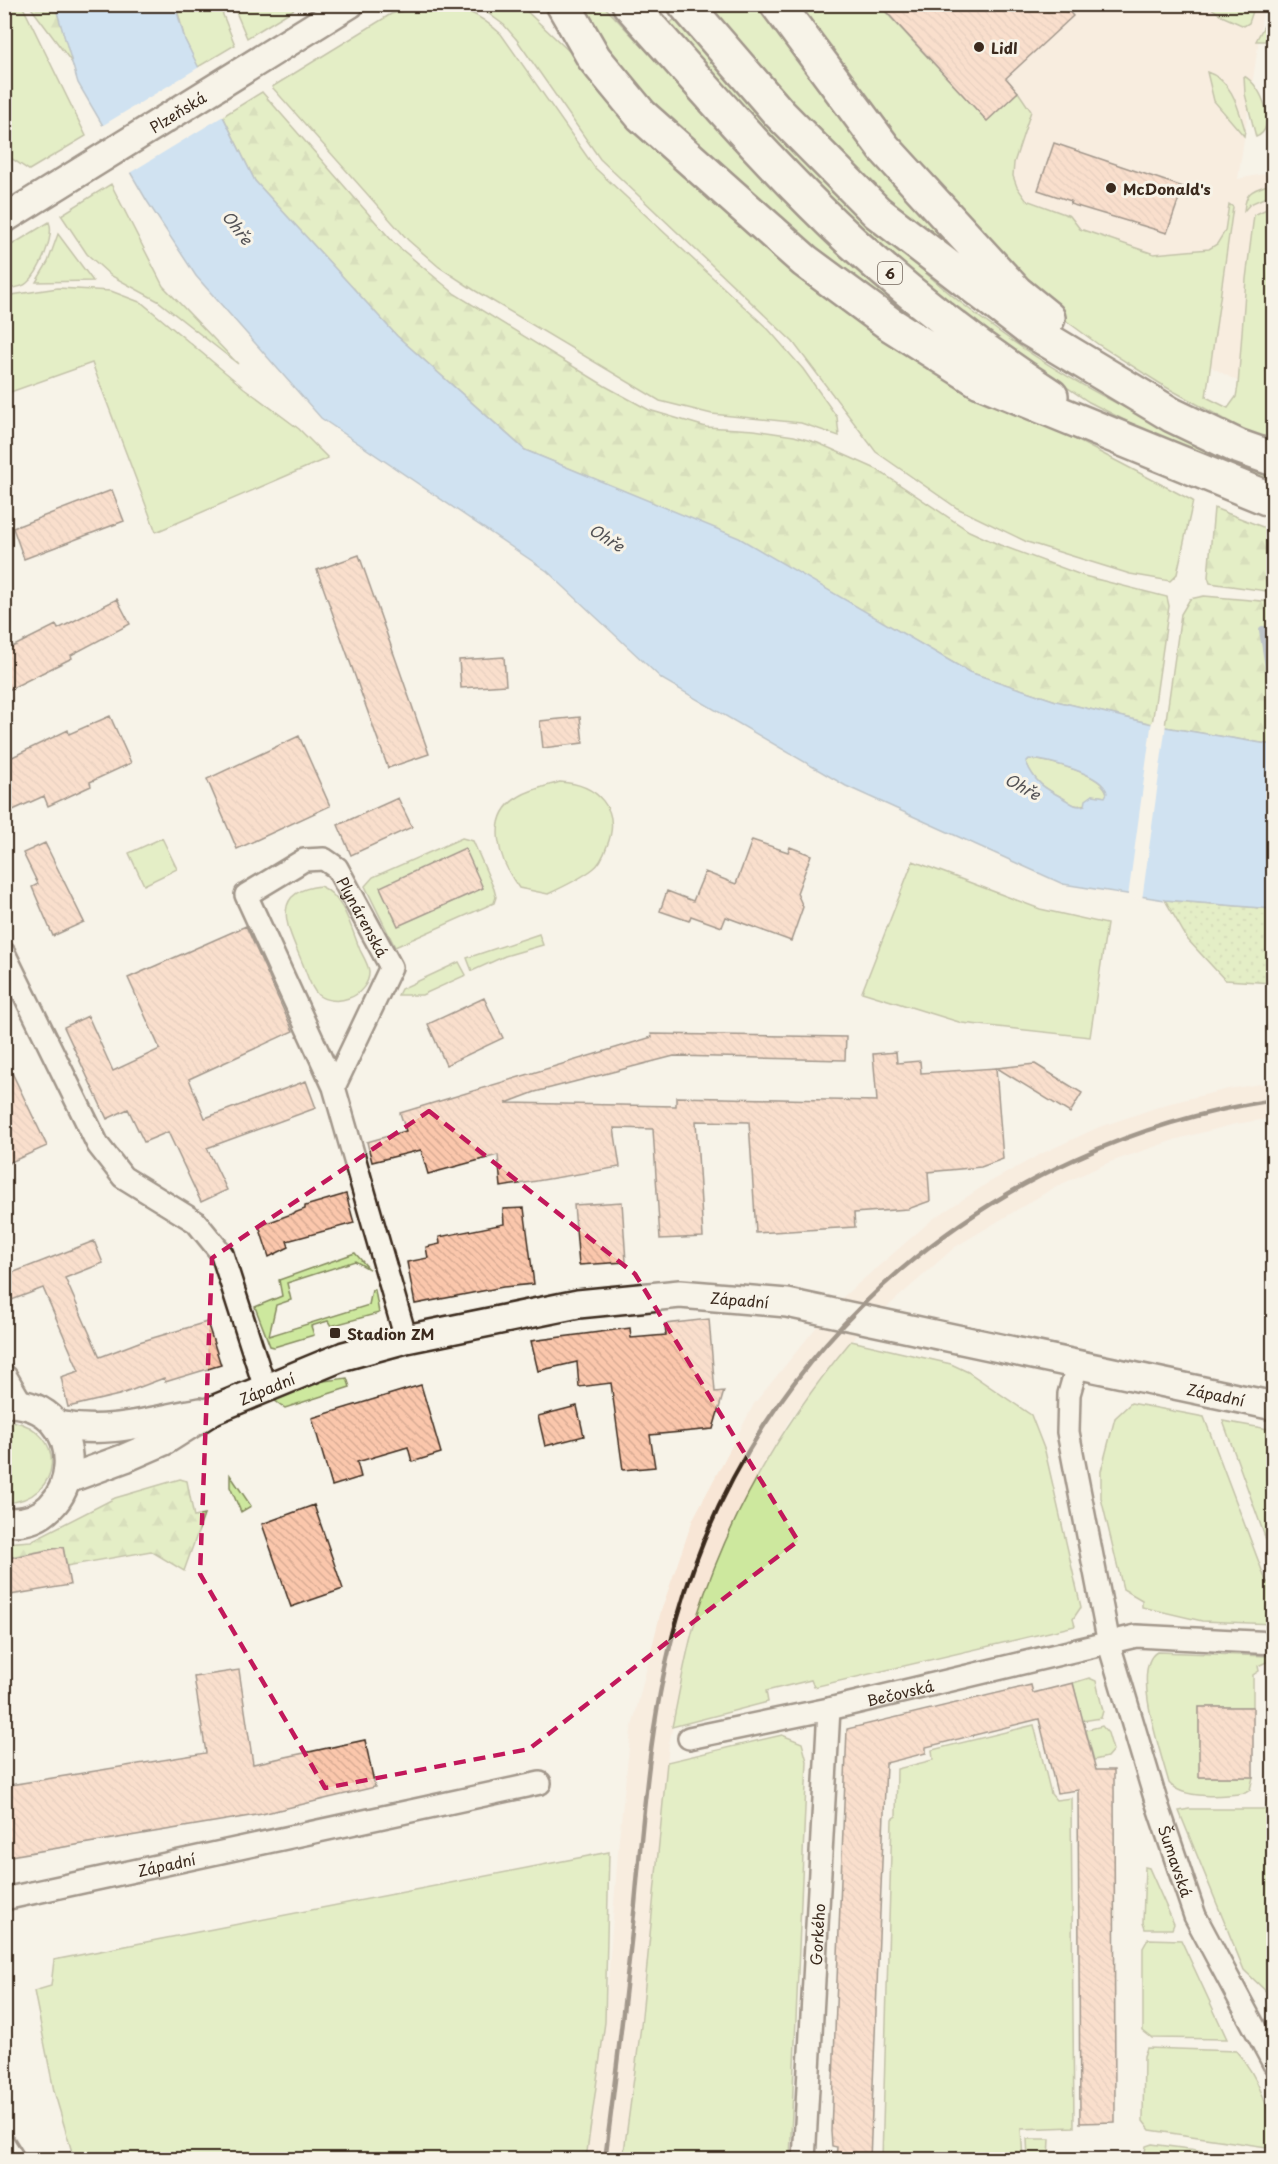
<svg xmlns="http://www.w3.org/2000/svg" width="1278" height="2164" viewBox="0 0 1278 2164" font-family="'Playpen Sans',sans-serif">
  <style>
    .built { fill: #f8e6d6 }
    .green { fill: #cde89e; stroke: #84895e; stroke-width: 1.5 }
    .forest { fill: url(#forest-firs); stroke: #84895e; stroke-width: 1.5 }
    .park { fill: url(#park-dots); stroke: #84895e; stroke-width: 1.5 }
    .water { fill: #a0cffc; stroke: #788da3; stroke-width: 1.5; fill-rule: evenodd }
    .pier { fill: #f7f3e8 }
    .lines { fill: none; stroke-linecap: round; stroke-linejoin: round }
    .stream { stroke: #788da3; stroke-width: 8 }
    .building { fill: url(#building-back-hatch); stroke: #3b2a1e; stroke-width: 1.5 }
    .minor-casing { stroke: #3b2a1e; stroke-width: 26 }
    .tertiary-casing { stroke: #3b2a1e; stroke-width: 32 }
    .trunk-casing { stroke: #3b2a1e; stroke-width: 38 }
    .minor { stroke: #f7f3e8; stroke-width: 21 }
    .tertiary { stroke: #f7f3e8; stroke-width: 27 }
    .trunk { stroke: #f7f3e8; stroke-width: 33 }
    .rail { stroke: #3b2a1e; stroke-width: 4.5 }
    .marked { fill: none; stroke: #c2185b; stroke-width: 4.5; stroke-dasharray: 12 8; stroke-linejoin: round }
    .poi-dot { fill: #3b2a1e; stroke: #f7f3e8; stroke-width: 2 }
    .labels { text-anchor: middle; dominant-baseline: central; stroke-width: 6; stroke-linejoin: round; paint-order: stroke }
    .shield { fill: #f7f3e8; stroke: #73665b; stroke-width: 1.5 }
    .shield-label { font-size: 14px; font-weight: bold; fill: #3b2a1e }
    .poi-label { font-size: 15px; font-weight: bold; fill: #3b2a1e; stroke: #f7f3e8; text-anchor: start }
    .street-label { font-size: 15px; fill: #3b2a1e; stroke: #f7f3e8 }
    .water-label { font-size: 16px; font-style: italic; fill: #545356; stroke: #f7f3e8 }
  </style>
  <defs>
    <pattern id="forest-firs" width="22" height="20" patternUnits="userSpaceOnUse" patternTransform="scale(1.5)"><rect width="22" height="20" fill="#cde89e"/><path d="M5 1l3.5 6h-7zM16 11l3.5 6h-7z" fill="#b1c788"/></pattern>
    <pattern id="park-dots" width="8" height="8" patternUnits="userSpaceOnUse" patternTransform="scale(1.5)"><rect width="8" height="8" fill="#cde89e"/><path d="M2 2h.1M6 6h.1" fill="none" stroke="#b1c788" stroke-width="1.8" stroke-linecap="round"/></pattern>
    <pattern id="building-back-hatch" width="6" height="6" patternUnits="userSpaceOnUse" patternTransform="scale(1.5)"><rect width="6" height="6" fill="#fbc7ac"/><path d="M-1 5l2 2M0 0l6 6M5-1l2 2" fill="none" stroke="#d8ab94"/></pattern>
  </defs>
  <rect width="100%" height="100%" fill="#f7f3e8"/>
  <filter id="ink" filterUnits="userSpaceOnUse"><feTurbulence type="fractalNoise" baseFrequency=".0167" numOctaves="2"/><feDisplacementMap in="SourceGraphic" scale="12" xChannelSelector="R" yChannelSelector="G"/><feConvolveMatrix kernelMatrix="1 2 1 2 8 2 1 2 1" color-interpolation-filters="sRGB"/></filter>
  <g filter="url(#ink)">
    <!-- built -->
    <path class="built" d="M846,5H1264L1238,179L1273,172L1274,299L1250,388L1202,362L1018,201Z
      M1273,1082V1118L1235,1124L1177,1139L1110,1162L1055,1187L955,1247L860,1331L788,1422L695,1621L669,1744L641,2026L623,2159L586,2160L605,2022L619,1839L631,1731L661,1611L693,1519L754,1404L836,1303L933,1219L988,1183L1039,1155L1097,1128L1167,1104L1228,1089Z"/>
    <!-- green -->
    <path class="green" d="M4,5H22L86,136L29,170L5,154Z
      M176,5H219L235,45L198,67L185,40Z
      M233,5H301L247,38Z
      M427,5C459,4 478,13 501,34L595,168L769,330L803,369L837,417L839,436L801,423L712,414L660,401L474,290L439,267L408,240L272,87L391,14Z
      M477,5H520L587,68L609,97L1042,422L1193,501L1177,574L1170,581L1130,574L1027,542L957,508L876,452L793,342L600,159L517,40L504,25Z
      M583,5H603L725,134L938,334L937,336L850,279L735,180L627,80L589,20Z
      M703,5H762L990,287L877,191L802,115Z
      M794,5H879L987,121L1018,92L1031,111L1014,163L1013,176L1017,187L1026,200L1070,216L1080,229L1154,254L1209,249L1217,244L1225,231L1229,204L1233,207L1206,397L1228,408L1236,397L1238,386L1246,279L1254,215L1273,206V442L1248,432L1164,386L1099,345L1057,314L879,124Z
      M1207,5H1255L1249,23L1244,26L1224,17Z
      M1273,17V41H1256L1264,26Z
      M675,19C725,76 777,130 831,183C885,237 939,289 1001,333C1084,393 1179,436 1273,474V487L1167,442L1089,402L995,339L888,255L808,178L668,25Z
      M1207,72C1232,80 1238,107 1245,130L1244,136L1214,101Z
      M1244,76C1263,86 1278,129 1256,137L1245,94Z
      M1273,183V194L1250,204L1244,211C1246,189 1254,190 1273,183Z
      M111,184L163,286L238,364L158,301L110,275L87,254L61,215Z
      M49,222C55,236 39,273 27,283C22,288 12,288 5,289V249Z
      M58,234L93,281L36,282L48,262Z
      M58,288L111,291L142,303L244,388L299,429L328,458L156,532L92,363L5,394V296Z
      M1029,759C1047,760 1104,774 1107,794L1106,797L1093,795L1085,804C1075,808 1071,803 1063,798C1044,788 1035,783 1026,762Z
      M560,782C597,784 622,809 607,846C604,855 600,864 593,869C580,879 563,887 548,894L519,888C500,862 483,816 520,796C532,789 547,786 560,782Z
      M162,838L177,869L144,885L129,853Z
      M462,838L473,841L494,889L496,897L494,903L395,947L365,886L373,877Z
      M913,861L1040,909L1107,924L1090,1037L962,1023L862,992Z
      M320,886C344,896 351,928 360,950C363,956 368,964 369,971C370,983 359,995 349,998C339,1002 326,1001 318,995C310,988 306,971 302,962C289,930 267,892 320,886Z
      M539,934L543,945L505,956L472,971L467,958Z
      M459,962L466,975L422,995H398L401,989Z
      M355,1253L369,1269L355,1261L287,1283L291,1300L276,1305L269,1336L369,1305L372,1290H375L379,1313L331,1326L328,1321L311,1326L314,1335L274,1347L270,1346L255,1307L282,1296L279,1280Z
      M851,1341L951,1364L968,1372L1031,1415L1045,1451L1081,1607L1073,1619L1075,1626L814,1687L811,1680L766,1691L768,1702L672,1727C680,1691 685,1654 696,1619C729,1515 781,1425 851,1341Z
      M347,1378L350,1387L285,1408L271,1398L308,1383Z
      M1131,1403L1204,1417L1266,1581L1273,1586V1624L1202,1621L1142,1607V1600L1123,1589L1101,1498V1471L1115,1418Z
      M12,1421C68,1432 63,1499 6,1503L5,1422Z
      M1223,1421L1273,1430V1559Z
      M230,1475L251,1506L241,1512L230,1487Z
      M1157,1652L1268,1656L1273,1659L1258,1666L1259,1671L1253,1675V1707H1199L1200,1777H1253L1250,1790L1245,1793C1225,1796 1183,1800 1169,1783C1162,1756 1130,1667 1157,1652Z
      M1089,1678L1096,1681L1103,1711L1101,1718L1082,1721L1073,1683Z
      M1034,1725L1051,1794L1056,1800L1071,1798L1074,2127L1021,2129L1023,2159H882L892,1819L896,1816L897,1769L933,1760L932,1750Z
      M1102,1726L1108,1733L1113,1750L1107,1757L1094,1760L1086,1730Z
      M782,1735L802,1743L807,1761L790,2159H623L641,2026L667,1762Z
      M1189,1809H1273V1998L1244,1970L1179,1811Z
      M609,1852L605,2022L586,2159H74L54,2091L34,1991L51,1986L54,1960Z
      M1145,1867L1149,1868L1174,1924L1172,1929H1145L1143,1923Z
      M1148,1939L1181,1940L1227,2039L1152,2038L1143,2031V1948Z
      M1147,2048L1236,2051C1257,2074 1274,2115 1273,2146L1267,2147L1150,2130L1143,2121L1144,2056Z
      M1027,2139H1050L1049,2159H1028Z
      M1152,2144L1263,2159H1144L1146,2146Z"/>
    <!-- forest -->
    <path class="forest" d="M29,5H55L73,64Z
      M262,92L394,243L455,294L605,386L649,410L706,427L754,430L794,436L818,443L876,469L969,531L1000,545L1084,576L1167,597L1169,606L1152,724L1056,701L969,672L739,539L525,450L397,336L255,181L223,116Z
      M1214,508L1273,531V592L1210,583L1208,577Z
      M1204,596L1273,602V745L1165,727L1181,614L1190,599Z
      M180,1479L187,1481L194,1517L204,1515L184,1571L151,1551L67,1566L63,1547L5,1558V1543L31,1541L115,1498Z"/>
    <!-- park -->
    <path class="park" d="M1165,900L1273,909V983L1225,980L1188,940Z"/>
    <!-- water -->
    <path class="water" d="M55,5H175L185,40L255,181L397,336L525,450L739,538L969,672L1056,701L1165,727L1273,745V909L1165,900L1063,884L846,786L662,679L547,571L321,418L196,276L147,201L78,83ZM1029,759C1047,760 1104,774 1107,793L1105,797L1093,795L1086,800L1085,805C1075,808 1071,803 1063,798C1044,788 1035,783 1026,762Z"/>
    <!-- pier -->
    <path class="pier" d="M201,66L225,115L128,174L100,127Z
      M1152,720L1166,724L1142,900L1128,897Z"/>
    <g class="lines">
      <!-- stream -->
      <path class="stream" d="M1263,630L1274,698"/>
    </g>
    <!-- building -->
    <path class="building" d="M879,4H1062L1073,16L1006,78L1018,92L987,121Z
      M1054,143L1183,187L1167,233L1070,204L1071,201L1038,190Z
      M112,490L124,521L24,559L13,528Z
      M359,555L429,754L388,768L317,570Z
      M117,599L130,624L71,655L72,658L4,692V651L56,625L58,629Z
      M504,657L506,685L461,688L459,660Z
      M110,716L131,763L90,782L91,786L48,806L44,796L4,814V761L68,730L69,734Z
      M580,717L583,743L543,748L540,721Z
      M299,736L330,806L237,849L207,779Z
      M398,798L412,827L351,855L338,825Z
      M752,840L788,852L790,847L811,855L797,893L803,907L791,941L726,917L722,927L691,916L689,921L660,911L667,891L693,901L705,872L736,884Z
      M45,843L84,922L53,936L32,887L38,884L23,853Z
      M465,848L483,888L398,926L380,887Z
      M246,926L293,1031L189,1079L205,1118L306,1081L316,1108L207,1148L227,1190L201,1202L168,1132L144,1142L128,1109L107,1119L64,1027L88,1016L113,1071L160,1049L128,978Z
      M484,998L503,1038L446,1065L428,1024Z
      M651,1034L846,1037L845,1060L674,1056L535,1092L506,1103L676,1106V1097L877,1101L873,1054L896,1052L897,1063L920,1061L921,1073L996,1068L1003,1159L981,1167L928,1172L930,1201L908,1209L854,1213L855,1227L756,1233L749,1122L696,1121L703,1237L660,1239L653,1129L614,1128L620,1167L501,1187L498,1155L428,1174L421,1150L372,1162L367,1142L406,1131L400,1113L652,1037Z
      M4,1056L47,1146L4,1165Z
      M1035,1064L1082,1093L1070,1113L997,1068Z
      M346,1194L354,1223L287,1241L289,1247L269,1257L259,1226L305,1209V1206Z
      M622,1202L626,1262L579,1265L574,1205Z
      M524,1208L534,1284L503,1287L415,1304L407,1262L428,1258L426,1247L440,1244L439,1237L504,1224L503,1209Z
      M94,1241L103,1263L65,1278L100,1357L139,1342L207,1322L221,1365L165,1382L164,1378L119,1395L68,1407L61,1377L79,1371L43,1288L4,1303V1276Z
      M709,1319L715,1392L724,1391L713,1429L650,1435L655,1467L623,1470L611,1383L579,1387L577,1362L538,1371L531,1341L630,1328L631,1338L666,1335L665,1324Z
      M421,1385L441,1453L412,1462L408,1447L357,1462L361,1477L332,1486L312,1418Z
      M577,1406L584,1436L545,1446L538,1416Z
      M314,1505L343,1589L291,1607L262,1524Z
      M63,1547L70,1585L4,1596V1559Z
      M239,1670L253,1764L365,1740L375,1787L262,1814L4,1857V1786L206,1753L194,1677Z
      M1073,1683L1096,1770H1114L1115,2122L1080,2123L1078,1790L1057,1793L1039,1719L926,1747V1753L886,1763L870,2160H836L837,2147L832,2146L831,2131L847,1729L1031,1685L1033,1693Z
      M1199,1707H1253V1777H1199Z"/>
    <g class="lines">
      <defs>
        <g id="minor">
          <path d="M4,953L98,1145L123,1177L196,1222L222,1254L265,1388"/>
          <path id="s1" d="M334,1087L246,895L304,860L324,859L337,868L391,967L334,1087L406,1339"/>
          <path id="s2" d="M1077,1366L1069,1394L1068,1432L1109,1644L1156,1801L1195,1916L1274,2064"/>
          <path id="s3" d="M689,1738L829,1709L1136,1636L1274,1643"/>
          <path id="s4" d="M4,1899L540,1783"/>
          <path d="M4,2144L14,2160"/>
          <path id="s5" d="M804,2160L829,1709"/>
        </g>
        <g id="tertiary">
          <path id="s6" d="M4,219L350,4"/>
          <path d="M4,1379L18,1403"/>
          <path d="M4,1403C96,1400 83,1533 4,1521"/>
          <path d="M57,1425C109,1435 149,1421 200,1412"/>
          <path id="s7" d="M68,1479L125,1458L164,1441L213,1410L344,1356L406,1339L578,1304L680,1294L787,1303L1274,1406"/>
        </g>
        <path id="trunk" d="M563,4L594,58L641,115L805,261L890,324L980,381L1274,501
          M629,4C702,85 773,169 853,243C913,297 983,352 1051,396
          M685,4L779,113L877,212L1029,329L1172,415L1237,446L1274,459
          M777,4L884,148L1016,292L1048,318"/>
      </defs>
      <!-- minor casing -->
      <use href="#minor" class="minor-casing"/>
      <!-- tertiary casing -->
      <use href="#tertiary" class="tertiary-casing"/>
      <!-- trunk casing -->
      <use href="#trunk" class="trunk-casing"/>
      <!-- minor -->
      <use href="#minor" class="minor"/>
      <!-- tertiary -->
      <use href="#tertiary" class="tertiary"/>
      <!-- trunk -->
      <use href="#trunk" class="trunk"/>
      <!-- rail -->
      <path class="rail" d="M605,2160C616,2074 626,1990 635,1904C644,1807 651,1710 678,1616C755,1341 994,1142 1274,1100"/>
    </g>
  </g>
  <!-- marked area -->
  <path d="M0 0H1278V2164H0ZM429,1111L635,1274L798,1541L529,1749L325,1788L200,1574L212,1258Z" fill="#f7f3e8" fill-opacity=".55" fill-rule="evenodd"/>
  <path class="marked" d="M429,1111L635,1274L798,1541L529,1749L325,1788L200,1574L212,1258Z"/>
  <!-- markers -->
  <g class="poi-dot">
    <circle cx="979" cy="47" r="6"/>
    <circle cx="1111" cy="188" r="6"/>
    <rect x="329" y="1327" width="12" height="12" rx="3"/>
  </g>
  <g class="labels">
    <!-- shield labels -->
    <rect class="shield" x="878" y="262" width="24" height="22" rx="4.5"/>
    <g class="shield-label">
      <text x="890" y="273">6</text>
    </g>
    <!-- poi labels -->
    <g class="poi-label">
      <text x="991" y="47">Lidl</text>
      <text x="1123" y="188">McDonald's</text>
      <text x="347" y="1333">Stadion ZM</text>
    </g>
    <!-- street labels -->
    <g class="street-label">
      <text stroke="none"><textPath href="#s6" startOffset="204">Plzeňská</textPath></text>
      <text stroke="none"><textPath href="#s1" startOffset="370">Plynárenská</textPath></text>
      <text stroke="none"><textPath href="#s7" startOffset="705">Západní</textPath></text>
      <text stroke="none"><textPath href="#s7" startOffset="219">Západní</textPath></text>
      <text stroke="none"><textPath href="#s7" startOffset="1191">Západní</textPath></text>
      <text stroke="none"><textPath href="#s3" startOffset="216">Bečovská</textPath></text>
      <text stroke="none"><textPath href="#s2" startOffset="510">Šumavská</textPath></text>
      <text stroke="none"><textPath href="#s4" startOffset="166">Západní</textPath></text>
      <text stroke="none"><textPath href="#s5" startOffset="226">Gorkého</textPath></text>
    </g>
    <!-- water labels -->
    <g class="water-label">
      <text transform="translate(238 227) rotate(52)">Ohře</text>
      <text transform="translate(607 537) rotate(32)">Ohře</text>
      <text transform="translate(1023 786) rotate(29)">Ohře</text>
    </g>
  </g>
  <!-- margin -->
  <rect width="1278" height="2164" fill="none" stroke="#f7f3e8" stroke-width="24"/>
  <rect x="12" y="12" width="1254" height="2140" fill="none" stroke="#3b2a1e" stroke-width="2" filter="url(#ink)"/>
</svg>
